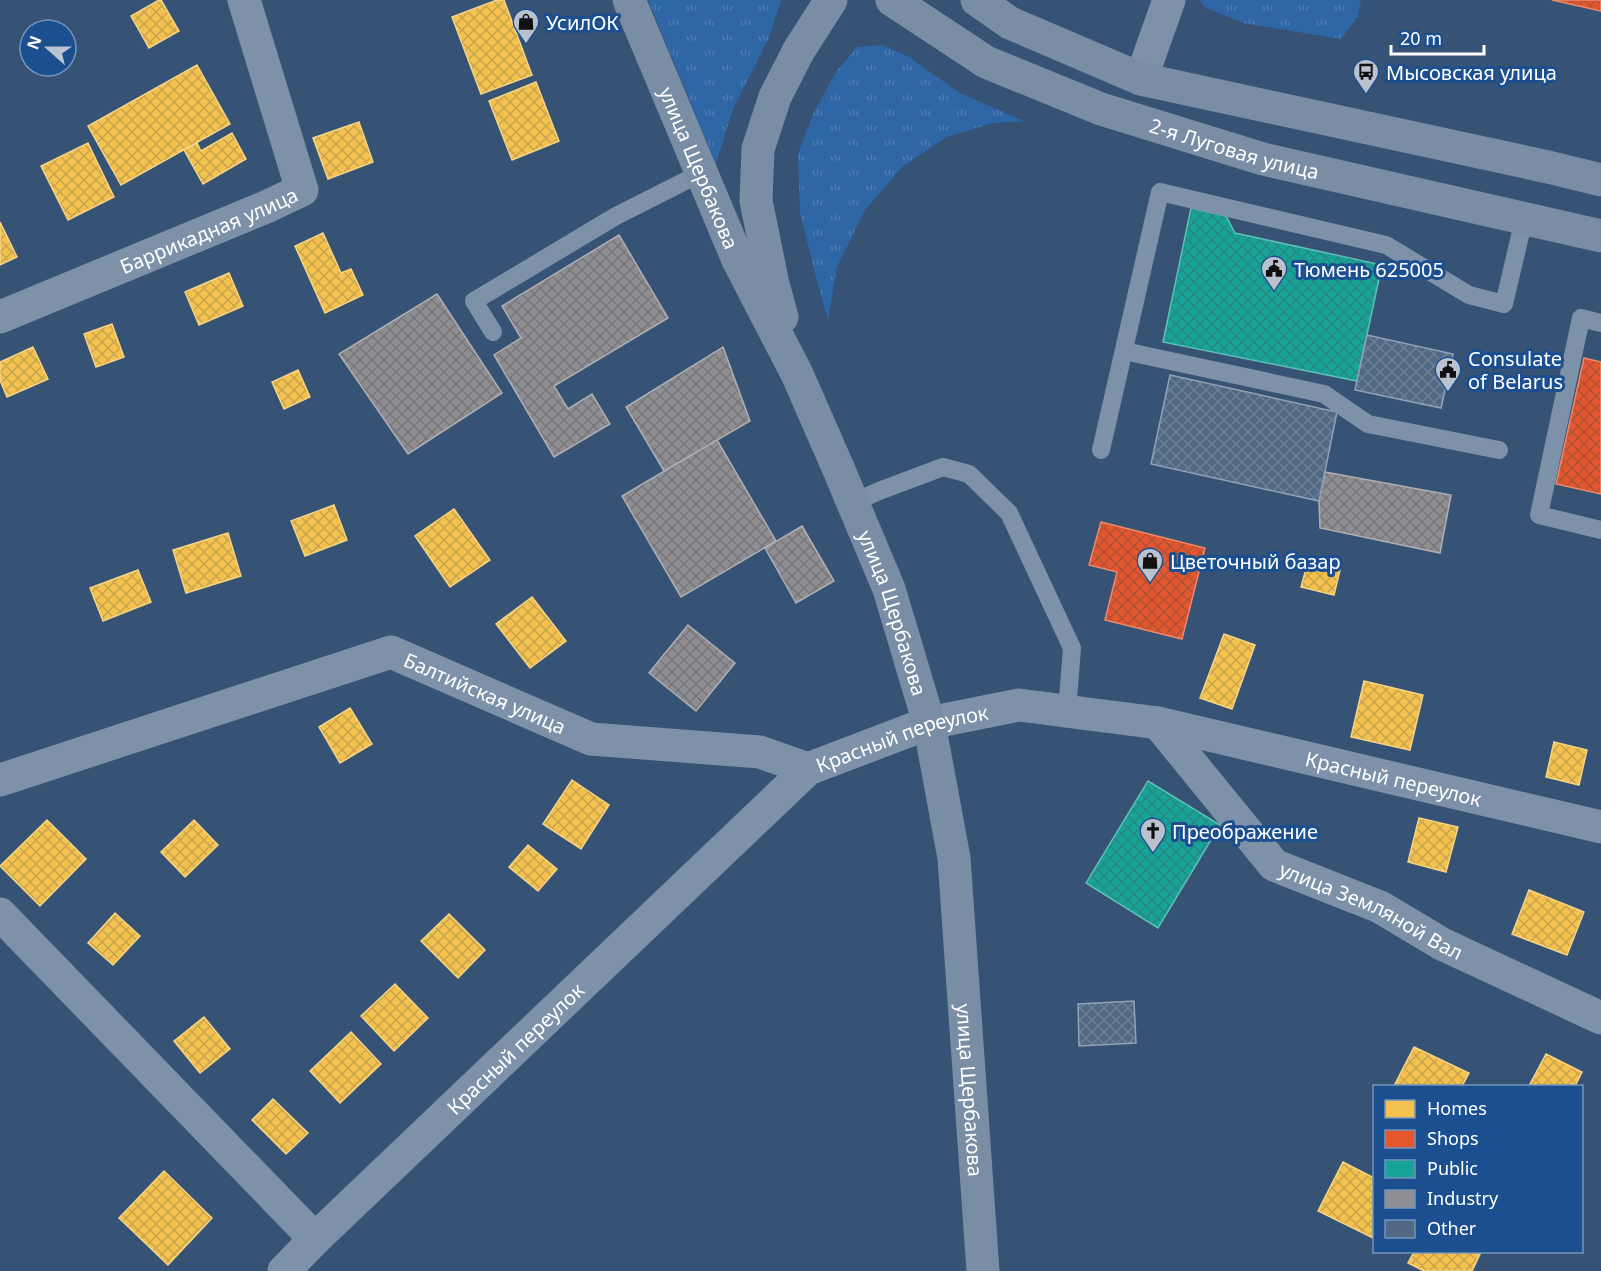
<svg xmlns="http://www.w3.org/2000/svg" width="1601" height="1271" viewBox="0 0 1601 1271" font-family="'Noto Sans',sans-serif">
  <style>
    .grass { fill: url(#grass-tufts) }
    .homes { fill: url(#homes-cross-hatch); stroke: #f6d483; stroke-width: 1.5 }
    .shops { fill: url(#shops-cross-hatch); stroke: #ec896d; stroke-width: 1.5 }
    .public { fill: url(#public-cross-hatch); stroke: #5dbfb7; stroke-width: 1.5 }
    .industry { fill: url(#industry-cross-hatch); stroke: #afafb3; stroke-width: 1.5 }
    .building { fill: url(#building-cross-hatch); stroke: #92a2b6; stroke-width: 1.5 }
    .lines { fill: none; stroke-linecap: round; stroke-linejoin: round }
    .lane { stroke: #7d92a8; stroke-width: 18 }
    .street { stroke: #7d92a8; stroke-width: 33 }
    .secondary { stroke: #798da4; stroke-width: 33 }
    .labels { text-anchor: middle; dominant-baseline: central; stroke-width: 6; stroke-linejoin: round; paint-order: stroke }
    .poi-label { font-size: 20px; fill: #fff; stroke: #1b4f8f; text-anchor: start }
    .street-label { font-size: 20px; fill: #fff; stroke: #1b4f8f }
  </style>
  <defs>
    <pattern id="grass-tufts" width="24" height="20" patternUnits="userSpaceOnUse" patternTransform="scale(1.5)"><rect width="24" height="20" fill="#2f66a5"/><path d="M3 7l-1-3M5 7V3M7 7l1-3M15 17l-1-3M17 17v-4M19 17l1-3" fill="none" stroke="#4e7db2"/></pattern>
    <pattern id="homes-cross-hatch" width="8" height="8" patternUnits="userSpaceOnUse" patternTransform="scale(1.5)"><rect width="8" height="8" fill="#f2c14e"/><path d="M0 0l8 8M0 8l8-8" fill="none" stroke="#c8a44e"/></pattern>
    <pattern id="shops-cross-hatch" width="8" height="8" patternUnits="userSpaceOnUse" patternTransform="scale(1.5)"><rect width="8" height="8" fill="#e4572e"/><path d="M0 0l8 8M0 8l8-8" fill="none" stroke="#af5338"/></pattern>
    <pattern id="public-cross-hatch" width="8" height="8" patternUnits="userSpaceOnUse" patternTransform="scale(1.5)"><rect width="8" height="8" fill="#17a398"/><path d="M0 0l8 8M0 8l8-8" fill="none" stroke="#278981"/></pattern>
    <pattern id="industry-cross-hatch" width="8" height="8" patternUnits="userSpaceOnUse" patternTransform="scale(1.5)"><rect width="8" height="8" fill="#8d8d92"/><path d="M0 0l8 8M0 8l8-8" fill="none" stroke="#76767a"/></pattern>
    <pattern id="building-cross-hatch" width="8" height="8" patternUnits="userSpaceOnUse" patternTransform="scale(1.5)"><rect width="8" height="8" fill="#526984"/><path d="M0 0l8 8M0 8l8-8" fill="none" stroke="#6c8096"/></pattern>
  </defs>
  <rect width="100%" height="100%" fill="#365274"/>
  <!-- grass -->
  <path class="grass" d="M648,0H781L768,40L733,109L716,164Z
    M1200,0H1361L1358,16L1341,39L1243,23L1204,7Z
    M883,45L909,57L960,93L1024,121L992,123L947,137L902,167L865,210L837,267L828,320L813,266L800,212L798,154L813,114L836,72L857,47Z"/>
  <!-- homes -->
  <path class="homes" d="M159,0H161L179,31L149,48L131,16Z
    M497,0H504L532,75L481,94L452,17Z
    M197,65L230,124L121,185L88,126Z
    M536,82L559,141L512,160L489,101Z
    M359,122L373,162L328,179L313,138Z
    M232,133L246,159L203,184L184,150L197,143L201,151Z
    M88,143L114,197L68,220L41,166Z
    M0,222L17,257L0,265Z
    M323,233L341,273L351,269L363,295L325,313L295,246Z
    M229,273L243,306L199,325L185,292Z
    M112,324L124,357L96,367L84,334Z
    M33,347L48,379L7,397L0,380V362Z
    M298,370L310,397L284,409L272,382Z
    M334,505L347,540L305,556L291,521Z
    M454,509L490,560L450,587L415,536Z
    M228,533L241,576L186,593L173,550Z
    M1309,558L1341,566L1334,595L1301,587Z
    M138,570L151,602L103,621L90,588Z
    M532,597L566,641L530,668L496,624Z
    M1224,634L1255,645L1232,709L1200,698Z
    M1364,681L1423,695L1410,750L1351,737Z
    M350,708L372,744L340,763L319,727Z
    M1554,742L1587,750L1579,785L1546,777Z
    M572,780L609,805L581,849L543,824Z
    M1419,818L1458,827L1446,872L1408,862Z
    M47,820L86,859L40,906L0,866Z
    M194,820L218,845L185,877L161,852Z
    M528,845L557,869L538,891L509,867Z
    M1529,890L1584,912L1567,955L1512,934Z
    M115,913L140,936L113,965L88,943Z
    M449,914L485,950L458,978L421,941Z
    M395,984L428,1018L394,1051L361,1016Z
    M204,1017L230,1049L200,1073L174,1041Z
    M351,1032L381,1064L340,1103L310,1071Z
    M1414,1047L1469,1073L1462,1086H1394Z
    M1546,1054L1582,1072L1575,1086H1529Z
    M273,1099L308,1133L286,1154L252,1120Z
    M1343,1162L1374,1178V1235L1373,1238L1318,1211Z
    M164,1171L212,1218L168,1265L119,1218Z
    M1414,1252H1481L1472,1271H1424L1408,1263Z"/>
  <!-- shops -->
  <path class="shops" d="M1552,0H1601V11Z
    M1584,358L1601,362V494L1556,484Z
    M1101,522L1205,548L1182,639L1105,620L1117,572L1089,565Z"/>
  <!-- public -->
  <path class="public" d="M1191,208L1226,216L1235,233L1382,265L1357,381L1163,342Z
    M1148,781L1220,825L1158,928L1086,883Z"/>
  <!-- industry -->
  <path class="industry" d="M619,235L668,318L554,386L568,409L592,394L610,424L554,457L494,355L521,338L502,306Z
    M437,294L502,393L408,454L339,354Z
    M723,347L750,421L664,471L626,407Z
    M717,440L776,541L681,597L622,496Z
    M1325,472L1451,495L1440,553L1320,528L1319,501Z
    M802,526L834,581L796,603L765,548Z
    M688,625L735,663L696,711L649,673Z"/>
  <!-- building -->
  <path class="building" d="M1367,335L1453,354L1441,408L1355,390Z
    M1170,375L1337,412L1319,501L1151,464Z
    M1134,1001L1136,1043L1079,1046L1078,1004Z"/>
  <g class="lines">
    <!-- lane -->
    <path class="lane" d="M1601,323L1581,318L1539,515L1601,530
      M493,332L474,301L616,216L701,173
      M1124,351L1324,394L1368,424L1499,450
      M1101,450L1160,192L1386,245L1469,295L1504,304L1524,219
      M853,503L879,491L943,467L969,474L1009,513L1072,648L1067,712"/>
    <!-- street -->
    <g class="street">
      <path d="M1141,79L1169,0"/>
      <path id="s1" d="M0,317L266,207L302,190L244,0"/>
      <path id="s2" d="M1158,723L1274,865L1380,907L1442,944L1601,1018"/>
      <path id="s3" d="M0,780L391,652L591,739L760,752L808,769"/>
      <path d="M0,914L315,1239"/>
      <path id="s4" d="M284,1271L315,1239L808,769L929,723L1019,705L1158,723L1601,827"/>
    </g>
    <!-- secondary -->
    <g class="secondary">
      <path id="s5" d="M629,0L738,260L797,374L839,470L889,589L929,723L954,858L983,1271"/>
      <path id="s6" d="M892,0L986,62L1101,109L1263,159L1601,236"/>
      <path d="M977,0L1010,23L1141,79L1548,167L1601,180"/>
      <path d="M782,317L773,284L756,201L758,149L775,97L799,50L831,0"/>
    </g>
  </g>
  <!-- icons -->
  <defs>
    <symbol id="shop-pin" viewBox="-11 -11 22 30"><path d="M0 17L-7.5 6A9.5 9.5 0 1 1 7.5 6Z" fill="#b9c2ce" stroke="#1b4f8f"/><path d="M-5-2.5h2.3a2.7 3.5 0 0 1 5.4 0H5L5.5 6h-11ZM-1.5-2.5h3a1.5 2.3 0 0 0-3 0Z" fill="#111"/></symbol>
    <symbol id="bus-pin" viewBox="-11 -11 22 30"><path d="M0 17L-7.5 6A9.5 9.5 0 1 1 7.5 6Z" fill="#b9c2ce" stroke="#1b4f8f"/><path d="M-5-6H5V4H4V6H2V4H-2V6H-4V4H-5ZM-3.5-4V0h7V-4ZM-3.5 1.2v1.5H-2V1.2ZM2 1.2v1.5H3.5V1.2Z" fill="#111"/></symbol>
    <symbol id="civic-pin" viewBox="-11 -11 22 30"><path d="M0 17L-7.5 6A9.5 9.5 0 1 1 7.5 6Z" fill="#b9c2ce" stroke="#1b4f8f"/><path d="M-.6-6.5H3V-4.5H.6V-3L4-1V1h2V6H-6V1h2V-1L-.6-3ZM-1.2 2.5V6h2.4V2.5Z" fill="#111"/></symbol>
    <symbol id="church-pin" viewBox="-11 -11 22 30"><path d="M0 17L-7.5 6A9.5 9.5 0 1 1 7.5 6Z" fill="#b9c2ce" stroke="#1b4f8f"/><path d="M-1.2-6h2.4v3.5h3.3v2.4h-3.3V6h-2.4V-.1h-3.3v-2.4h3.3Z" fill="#111"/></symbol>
  </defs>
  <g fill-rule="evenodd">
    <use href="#shop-pin" x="511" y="7" width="30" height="40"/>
    <use href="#bus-pin" x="1351" y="57" width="30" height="40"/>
    <use href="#civic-pin" x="1259" y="254" width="30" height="40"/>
    <use href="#civic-pin" x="1433" y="355" width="30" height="40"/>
    <use href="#shop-pin" x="1135" y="546" width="30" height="40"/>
    <use href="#church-pin" x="1138" y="816" width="30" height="40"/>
  </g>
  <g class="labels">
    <!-- poi labels -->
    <g class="poi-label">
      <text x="546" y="22">УсилОК</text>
      <text x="1386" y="72">Мысовская улица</text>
      <text x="1294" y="269">Тюмень 625005</text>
      <text x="1468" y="358">Consulate<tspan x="1468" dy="23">of Belarus</tspan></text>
      <text x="1170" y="561">Цветочный базар</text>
      <text x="1172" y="831">Преображение</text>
    </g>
    <!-- street labels -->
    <g class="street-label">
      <text stroke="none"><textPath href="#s6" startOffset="376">2-я Луговая улица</textPath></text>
      <text stroke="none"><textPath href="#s5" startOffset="182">улица Щербакова</textPath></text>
      <text stroke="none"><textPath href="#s1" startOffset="226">Баррикадная улица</textPath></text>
      <text stroke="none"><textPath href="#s5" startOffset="668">улица Щербакова</textPath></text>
      <text stroke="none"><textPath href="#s3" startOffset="514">Балтийская улица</textPath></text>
      <text stroke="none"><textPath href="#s4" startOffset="825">Красный переулок</textPath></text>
      <text stroke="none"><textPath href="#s4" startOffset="1329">Красный переулок</textPath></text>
      <text stroke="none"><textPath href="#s2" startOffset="291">улица Земляной Вал</textPath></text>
      <text stroke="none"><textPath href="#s4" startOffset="321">Красный переулок</textPath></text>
      <text stroke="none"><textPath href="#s5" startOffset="1154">улица Щербакова</textPath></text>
    </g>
  </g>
  <!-- legend -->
  <rect x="1373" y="1085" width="210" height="168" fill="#1b4f8f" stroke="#7695bc" stroke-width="1.5"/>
  <rect x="1385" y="1100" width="30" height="18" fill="#f2c14e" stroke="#7695bc" stroke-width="1.5"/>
  <text x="1427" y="1115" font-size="18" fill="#ffffff">Homes</text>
  <rect x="1385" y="1130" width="30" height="18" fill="#e4572e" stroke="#7695bc" stroke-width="1.5"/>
  <text x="1427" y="1145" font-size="18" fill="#ffffff">Shops</text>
  <rect x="1385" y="1160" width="30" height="18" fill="#17a398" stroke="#7695bc" stroke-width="1.5"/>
  <text x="1427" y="1175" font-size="18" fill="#ffffff">Public</text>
  <rect x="1385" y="1190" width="30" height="18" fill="#8d8d92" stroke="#7695bc" stroke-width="1.5"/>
  <text x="1427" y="1205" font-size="18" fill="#ffffff">Industry</text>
  <rect x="1385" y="1220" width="30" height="18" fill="#526984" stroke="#7695bc" stroke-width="1.5"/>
  <text x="1427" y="1235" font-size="18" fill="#ffffff">Other</text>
  <!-- north arrow -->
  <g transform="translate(48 48) rotate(291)"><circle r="28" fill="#1b4f8f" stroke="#7695bc" stroke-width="1.5"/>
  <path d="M0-4.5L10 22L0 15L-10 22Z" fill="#b9c2ce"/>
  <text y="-9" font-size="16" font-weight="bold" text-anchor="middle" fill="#ffffff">N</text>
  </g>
  <!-- scale -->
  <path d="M1391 45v9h93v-9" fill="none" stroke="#ffffff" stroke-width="3"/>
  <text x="1400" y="45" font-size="18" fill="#ffffff" stroke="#1b4f8f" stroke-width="4.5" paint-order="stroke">20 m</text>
</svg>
